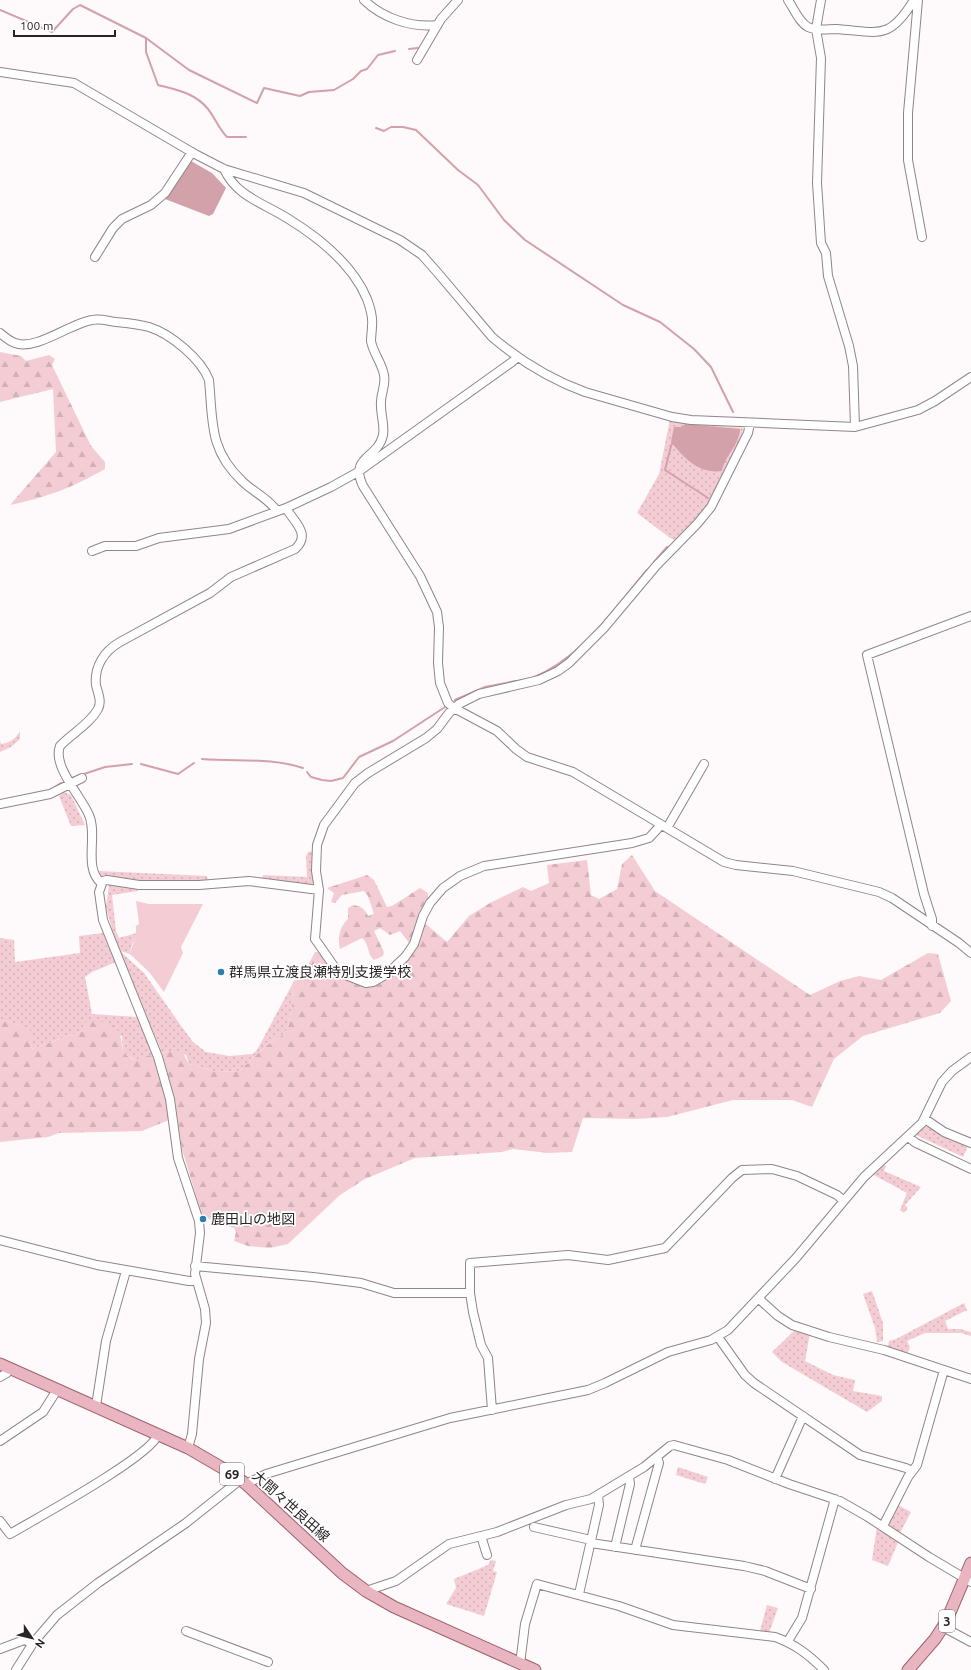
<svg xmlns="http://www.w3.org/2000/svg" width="971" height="1670" viewBox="0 0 971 1670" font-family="Ubuntu,'Noto Sans JP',sans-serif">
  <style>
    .grass { fill: url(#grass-dots) }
    .forest { fill: url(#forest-firs) }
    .pitch { fill: #f4cdd4 }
    .water { fill: #d2a1aa }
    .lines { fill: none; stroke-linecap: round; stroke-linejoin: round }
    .stream { stroke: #d2a1aa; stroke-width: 2 }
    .minor-casing { stroke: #918587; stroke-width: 10 }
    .major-casing { stroke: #9d626f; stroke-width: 13 }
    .minor { stroke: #fff; stroke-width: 8 }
    .major { stroke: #e9b5c1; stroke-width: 11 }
    .poi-dot { fill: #297eae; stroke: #fff; stroke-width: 1.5 }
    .labels { text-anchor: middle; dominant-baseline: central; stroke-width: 3.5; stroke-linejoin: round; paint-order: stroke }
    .shield { fill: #fff; stroke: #696666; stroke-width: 1 }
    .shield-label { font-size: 13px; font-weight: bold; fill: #292425 }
    .poi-label { font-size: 14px; fill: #292425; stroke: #fff; text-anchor: start }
    .street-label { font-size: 14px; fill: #292425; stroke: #fff }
  </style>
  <defs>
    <pattern id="grass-dots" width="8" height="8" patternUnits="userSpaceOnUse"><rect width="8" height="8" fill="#f4cdd4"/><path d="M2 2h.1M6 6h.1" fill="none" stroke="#d1b0b6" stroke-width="1.8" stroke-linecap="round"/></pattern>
    <pattern id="forest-firs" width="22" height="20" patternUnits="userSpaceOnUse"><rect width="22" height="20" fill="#f4cdd4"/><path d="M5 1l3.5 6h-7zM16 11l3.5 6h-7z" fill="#d1b0b6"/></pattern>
  </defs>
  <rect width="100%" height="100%" fill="#fef9fa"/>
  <!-- grass -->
  <path class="grass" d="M670,419L681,423L743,428L741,439L729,460L708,506L677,541L670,538L637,513L659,474Z
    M20,731V739L11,747L0,752V741L1,744C9,743 16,739 20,731Z
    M64,792L71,795L85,825L71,826L59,796Z
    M95,825L97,869L99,871L207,876L208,882H140L99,876L96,872Z
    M313,851L314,878L312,885L262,880L263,875L307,877L306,856L308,852Z
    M109,885L136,888L138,891L112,895L116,931L119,938L137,933L131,947L130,954L120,951L144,973L182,1027L193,1042L206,1052L229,1056L253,1054L257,1050L294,981L293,999L288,1028L283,1035L272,1041L239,1071L216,1072L189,1064L186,1055L169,1051L162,1053L113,933L106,907Z
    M103,933L116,962L92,972L85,977L92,1014L138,1017L154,1054L135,1060L123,1053L122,1036L82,1031L32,1049L29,1029L0,1019V938L14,940L15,962L80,953L79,936Z
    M925,1127H930L968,1146L963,1157L916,1135Z
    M882,1164L886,1166L884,1171L921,1187L905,1205L908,1208L904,1213L900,1210L907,1193L872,1174Z
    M872,1291L883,1323V1341L877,1342L875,1328L863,1294Z
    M964,1303L967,1310L945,1321L948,1329H960L971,1332V1336L961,1333H925L907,1341L910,1347L907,1355L890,1350L888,1346L889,1341L896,1339Z
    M795,1330L810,1333L805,1361L833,1375L855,1380L853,1391L882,1396V1401L867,1412L782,1362L772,1352Z
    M678,1467L708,1477L705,1484L676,1475Z
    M898,1505L911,1512L900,1533L888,1525Z
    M877,1526L899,1540L888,1566L872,1560Z
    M491,1560L496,1561L493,1571L497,1572L484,1616L446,1604L456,1588L454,1579L488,1565Z
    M767,1605L778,1608L769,1633L760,1631Z"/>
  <!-- forest -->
  <path class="forest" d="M0,352L21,356L26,361L49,355L55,359L52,365L91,446L105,462V469C71,488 48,497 10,505L56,452L53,389L0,402Z
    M632,855L655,891L810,995L840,981L859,976L881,980L928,953L938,954L951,1001L940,1013L863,1036L834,1059L812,1107L792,1100H733L667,1117L636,1119L583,1118L572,1152L548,1153L513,1149L502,1152L415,1158L365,1179L340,1195L288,1244L270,1248L248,1246L234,1241L236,1232L234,1228L202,1216L182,1149L175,1100L162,1053L169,1051L183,1053L189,1064L216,1072L239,1071L272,1041L283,1035L288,1028L293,999L294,981L304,976L306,972L305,971L315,952H320C335,975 338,978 365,986L394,973L412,953L410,944L400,931L390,935L380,928L374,931L384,952L383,956L374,960C367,954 369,943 362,938L340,949C337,938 340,926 348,919V908L353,905C361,906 365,909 368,916L374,914L368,896L364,891L342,895L335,903L331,902L334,893L327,888L367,875L374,880L387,907L392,906L420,888L428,893V900L418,921L427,925L447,942L469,916L490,903L523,887L531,891L549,883L547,865L587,860L591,895L599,899L617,889L622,864Z
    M0,1019L30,1029L32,1049L82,1031L87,1019C114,1024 121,1023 123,1053L134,1060L154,1054L167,1101L169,1120L142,1131L59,1133L48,1137L0,1142Z"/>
  <!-- pitch -->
  <path class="pitch" d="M136,901L149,904H203L181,947L183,953L164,992L149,972L130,954C132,944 137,937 136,926L139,924Z"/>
  <!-- water -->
  <path class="water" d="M191,161L212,173L226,188L213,214L209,216L165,199Z
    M685,424L740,429C739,446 725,455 722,471C699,474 685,459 671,442L674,427H682Z"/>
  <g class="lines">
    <!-- stream -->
    <path class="stream" d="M0,10L52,32L73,9L80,5L146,38L189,70L257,103L264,88L300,96L309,92L334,90L353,79L361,71L367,69L378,55L395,51
      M146,38V52L158,85C177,90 195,93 208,109C215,118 219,129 227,137H246
      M409,49L418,48
      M376,128L384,131L391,127H403L416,130L458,170L478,185L504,220L525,240L623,305L660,322L694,349L711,367L733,412
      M673,442L671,446L665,470L708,498
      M654,562L667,547
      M532,678C581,659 614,609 647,570
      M455,700L485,687L516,681
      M202,759C236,762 271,757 303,768
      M141,764L178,774L194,763
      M307,772L311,777L322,780L331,781L343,778L359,757L393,741L445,707
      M72,778L105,767L132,764
      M55,787L61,783"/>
    <defs>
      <path id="minor" d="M364,0C382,18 412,28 437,25
        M788,0C794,9 799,22 808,27C815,31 828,29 836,29C879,32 889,41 914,0
        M821,0L816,29L821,58L817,183L821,243L826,253L828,276L849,346L853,366L855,427
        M918,0L908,113V160L922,237
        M417,60L441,19L458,0
        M0,72L74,83L195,154L224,169L304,193L400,240L422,255L437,272L492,337C519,360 552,380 585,392L672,417L691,420L855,427L918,410L935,401L971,377
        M224,169C236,196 263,203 287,218C318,237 353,265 367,299C370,307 373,318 372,326C372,331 371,336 371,341C373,353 382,363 384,375C386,385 381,393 381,402C380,413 385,425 383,435C378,459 349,456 363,486L420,576L437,612L439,627L438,663L440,683L448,703L454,708L497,731L516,749L527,757L573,772L724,862L736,865L793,871L879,892L892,898L959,943L971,953
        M95,257L113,228L122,219L151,205L165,193L192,152
        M0,333C5,337 9,341 15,343C36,351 71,323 92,320C100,318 108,321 116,322C127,323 138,324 149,327C171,334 201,359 209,380C213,422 209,450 242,481C253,492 268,498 277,511
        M92,551L105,546H136L159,538L229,529L286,508L331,487L358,472L512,362L518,357
        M0,804L50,794L82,778
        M661,825L649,838L632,843L484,866L460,876L443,888L430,903L423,916L414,944L405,957L387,974L373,982L366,983L338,972L315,939L319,890L316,871L317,845L324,825L355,783L368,773L426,738L437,729L449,713L459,704L479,694L539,680L558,671L569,663L604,628L656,566L697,524L711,507L748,433L750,423
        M667,828L704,764
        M101,883C83,867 98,836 89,815C81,796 52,766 60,746C71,734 90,724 98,709C102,701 98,694 96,685C94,667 104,651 120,642L210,593L231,577L295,549C312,534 293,521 286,508
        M932,926V919L924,894L867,655L971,616
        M925,1119L944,1132L971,1143
        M908,1137L916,1143L971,1169
        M0,1240L97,1265L189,1281H196
        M195,1266L313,1277L361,1283L394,1293H470
        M758,1298L778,1316L792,1325L829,1337L884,1350L971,1379
        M718,1337L745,1375L754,1383L860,1455L906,1468L912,1471
        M0,1377L7,1373L10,1368
        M96,1406L106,1341L126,1271
        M492,1410L488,1358L481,1345L473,1312L470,1293V1263L568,1255L608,1260L665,1248L732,1178L742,1170L772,1169L797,1176L837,1195L844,1201
        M0,1441L43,1412L57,1390
        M188,1448L192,1434L199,1359L206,1323L205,1309L195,1274L200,1233L199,1221L178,1158L170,1099L158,1057L103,920L99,892L103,881L107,880L139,885H199L249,881L319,890
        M775,1479L803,1416
        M246,1484L266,1474L450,1418L588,1390L605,1383L668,1352L711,1340L728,1330L796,1258L864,1177L922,1123L942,1082L952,1071L971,1057
        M0,1521L10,1534C37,1518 148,1458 158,1435
        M883,1526L908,1477L917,1465L944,1370
        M534,1527L591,1540
        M481,1536L487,1555
        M591,1543L744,1566L765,1571L811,1589
        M615,1547L630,1484L629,1477
        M635,1550L659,1463L657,1457
        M366,1591L396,1581L449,1544L497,1532L566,1505L591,1499L644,1467L670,1446L674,1445L728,1460L789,1484L840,1501L868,1517L929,1557L971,1582
        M579,1594L599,1505L598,1495
        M943,1627L971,1642
        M186,1631L268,1662
        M788,1641L802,1618L835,1499
        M0,1649L24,1640L33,1643
        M520,1664L525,1624L537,1584L619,1606L673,1625L775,1637C795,1644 809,1655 824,1670
        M16,1670L33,1643L57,1615L98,1583L186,1523L240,1480"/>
      <path id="major" d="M0,1364L188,1448L231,1473L246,1484L342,1573L366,1591L394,1607L535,1670
        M908,1670L935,1639L946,1622L971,1563"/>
    </defs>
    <!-- minor casing -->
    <use href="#minor" class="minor-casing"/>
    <!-- major casing -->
    <use href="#major" class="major-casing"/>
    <!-- minor -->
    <use href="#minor" class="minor"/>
    <!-- major -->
    <use href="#major" class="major"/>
  </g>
  <!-- markers -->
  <g class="poi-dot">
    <circle cx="221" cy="972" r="4"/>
    <circle cx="203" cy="1219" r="4"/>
  </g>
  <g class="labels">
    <!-- shield labels -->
    <g class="shield">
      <rect x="220" y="1463" width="24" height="22" rx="3"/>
      <rect x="939" y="1610" width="16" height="22" rx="3"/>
    </g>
    <g class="shield-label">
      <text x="232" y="1474">69</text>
      <text x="947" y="1621">3</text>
    </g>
    <!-- poi labels -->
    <g class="poi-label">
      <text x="229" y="972">群馬県立渡良瀬特別支援学校</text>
      <text x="211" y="1219">鹿田山の地図</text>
    </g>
    <!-- street labels -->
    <g class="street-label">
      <text transform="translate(291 1506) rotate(42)">大間々世良田線</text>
    </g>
  </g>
  <!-- north arrow -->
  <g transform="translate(32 1638) rotate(125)" stroke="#ffffff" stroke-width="3" paint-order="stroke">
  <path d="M0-3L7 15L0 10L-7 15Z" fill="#292425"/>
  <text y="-6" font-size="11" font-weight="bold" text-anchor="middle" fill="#292425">N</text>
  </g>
  <!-- scale -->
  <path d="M14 30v6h101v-6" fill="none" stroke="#292425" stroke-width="2"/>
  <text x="20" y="30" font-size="12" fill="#292425" stroke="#ffffff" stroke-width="3" paint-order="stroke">100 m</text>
</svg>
